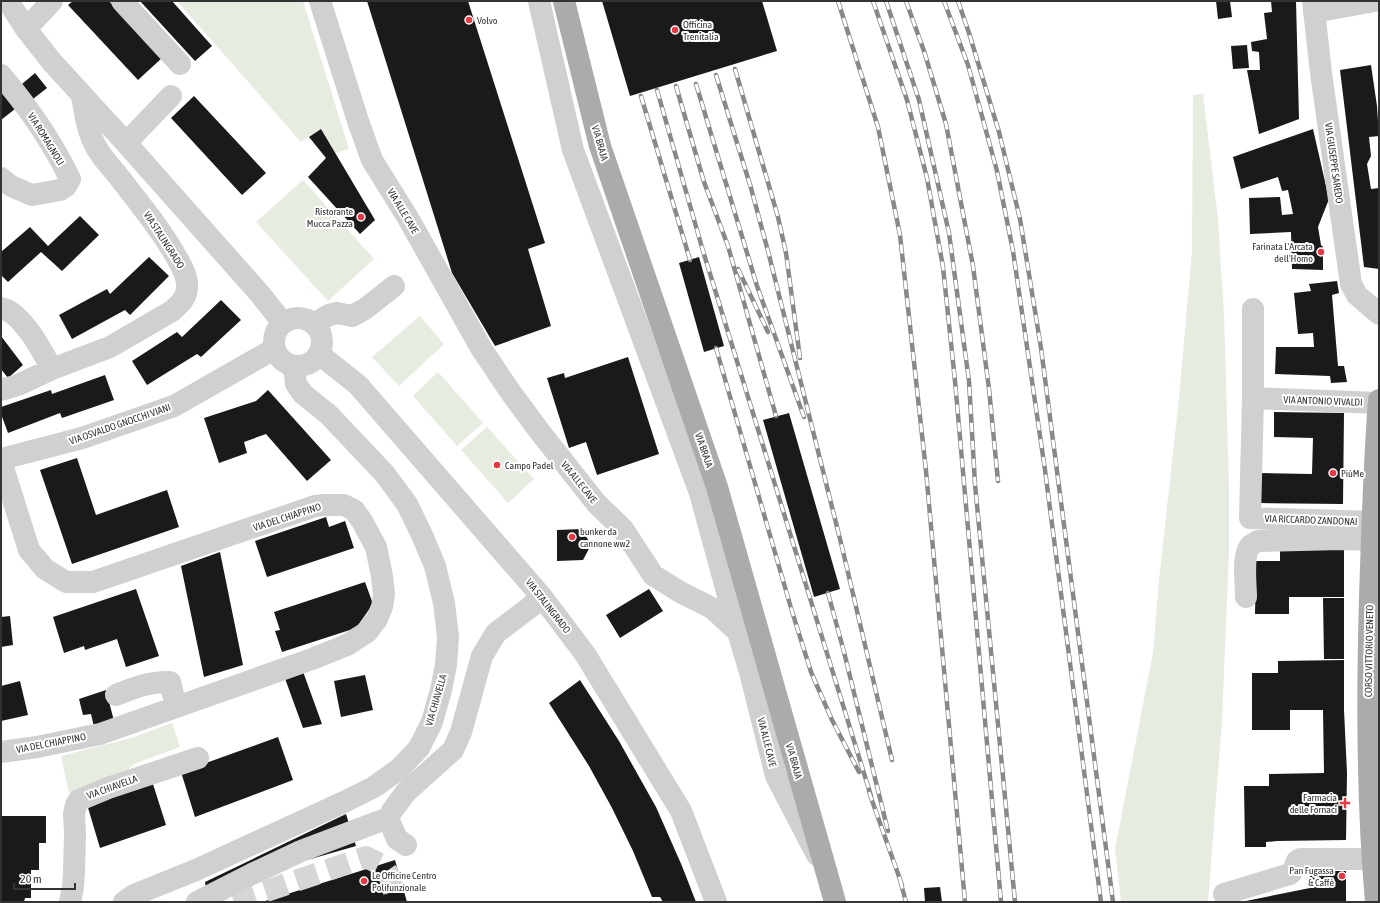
<svg xmlns="http://www.w3.org/2000/svg" width="1380" height="903" viewBox="0 0 1380 903" font-family="'Asap Condensed',sans-serif">
  <style>
    .green { fill: #e6ecdf }
    .building { fill: #1a1a1a }
    .lines { fill: none; stroke-linecap: round; stroke-linejoin: round }
    .minor-tunnel { stroke: #d6d6d6; stroke-width: 22; stroke-dasharray: 22 11; stroke-linecap: butt }
    .minor { stroke: #d0d0d0; stroke-width: 22 }
    .major { stroke: #ababab; stroke-width: 22 }
    .rail-casing { stroke: #888; stroke-width: 4.5 }
    .rail { stroke: #fff; stroke-width: 3; stroke-dasharray: 9; stroke-linecap: butt }
    .poi-dot { fill: #e63946; stroke: #fff; stroke-width: 1.5 }
    .labels { text-anchor: middle; dominant-baseline: central; stroke-width: 4; stroke-linejoin: round; paint-order: stroke }
    .poi-label { font-size: 10px; fill: #333; stroke: #fff; text-anchor: start }
    .street-label { font-size: 10px; fill: #333; stroke: #fff }
  </style>
  <rect width="100%" height="100%" fill="#fff"/>
  <!-- green -->
  <path class="green" d="M177,1H303L349,149L335,153L321,129L301,142Z
    M1203,94L1218,219L1224,316L1229,487V551L1222,720L1208,902H1121L1115,849L1153,653L1159,580L1179,398L1192,251L1193,95Z
    M303,180L374,259L328,301L256,222Z
    M420,316L444,344L399,386L372,357Z
    M438,372L483,423L457,446L413,396Z
    M487,427L534,479L508,503L461,450Z
    M172,723L180,747L134,764L128,770L69,793L61,756L131,738Z"/>
  <!-- building -->
  <path class="building" d="M73,1H109L162,58L138,80L68,5Z
    M140,1H172L212,46L195,61Z
    M367,1H468L545,243L528,249L551,326L495,346L452,273Z
    M602,1H762L777,51L630,96Z
    M1216,1H1230L1232,17L1218,19Z
    M1271,1H1296L1299,119L1259,134L1247,70H1260L1259,52L1252,51L1251,42L1267,39L1264,13L1272,12Z
    M1247,45L1249,68L1233,69L1231,46Z
    M1371,65L1377,106L1379,136L1369,137L1371,156L1367,164L1371,189L1379,188V269L1364,267L1340,70Z
    M35,73L47,88L33,99L22,84Z
    M1,92L15,109L1,120Z
    M194,96L266,173L242,195L171,118Z
    M321,129L375,220L360,234L308,177L326,158L309,137Z
    M1313,129L1329,199L1318,227L1321,245L1323,247V270L1292,269L1291,232L1250,234L1249,198L1280,197L1282,215L1293,214L1288,190L1282,191L1278,177L1241,189L1233,157Z
    M80,216L99,235L62,271L41,252L8,282L1,275V252L30,227L48,246Z
    M149,257L169,276L130,315L125,310L72,339L59,315L107,289L110,294Z
    M699,257L724,346L704,352L679,263Z
    M1337,281L1339,293L1332,295L1338,366H1344L1347,382L1331,383L1330,376L1275,374L1276,347H1314L1313,333L1298,334L1294,293L1311,291L1309,284Z
    M221,300L241,320L201,357L197,354L147,385L132,361L177,332L182,337Z
    M1,336L23,365L8,378L1,369Z
    M628,357L659,454L597,475L586,442L569,448L547,378L564,373L565,378Z
    M105,375L114,400L62,418L60,413L8,433L1,414V407L51,390L52,394Z
    M268,390L331,460L307,481L266,434L244,442L247,453L219,463L204,418L256,401Z
    M1274,412L1344,413L1343,504L1259,503L1260,473L1312,474L1313,438L1274,437Z
    M789,413L840,589L814,597L763,420Z
    M77,458L96,515L167,490L179,527L72,564L40,470Z
    M326,517L329,527L345,521L354,548L267,577L255,541Z
    M582,529L591,545L583,560L557,561V530Z
    M1280,549H1344V597H1289V614H1255L1256,561H1280Z
    M220,552L243,665L204,677L181,566Z
    M365,582L373,604L356,628L282,652L275,631L280,630L274,612Z
    M136,589L159,656L126,667L117,639L85,650L84,646L64,653L53,617Z
    M649,589L663,611L620,638L606,615Z
    M1323,598H1344V659H1324Z
    M10,616L13,645L1,647V617Z
    M1344,660V710L1347,773L1346,840L1277,841L1266,842V847H1245L1244,786H1269V774L1324,773L1323,710H1290V730H1252V673H1278V661Z
    M301,666L322,724L303,728L283,673Z
    M365,675L373,710L341,717L334,681Z
    M580,680L619,741L656,807L682,866L696,902H663L660,897H652L633,851L612,808L589,766L549,703Z
    M20,681L28,715L1,721V686Z
    M106,690L114,721L94,727L91,714L83,715L79,699Z
    M278,737L293,780L195,817L181,772Z
    M152,781L166,825L100,848L86,801Z
    M346,814L356,846L206,889L205,882Z
    M1,816H46V843H39V870H31V898H25L24,902H1Z
    M395,860L407,902H262Z
    M1310,871H1346V902H1241L1310,888Z
    M940,887L942,902H925L924,888Z"/>
  <g class="lines">
    <!-- minor-tunnel -->
    <path class="minor-tunnel" d="M234,902L366,857L382,865L389,875L397,902"/>
    <!-- minor -->
    <path class="minor" d="M8,1L26,29L52,62L126,143L260,294L283,323
      M122,1L180,64
      M320,1L358,121L372,160L408,218L481,348L509,390L540,432L597,504L623,529L653,575L680,592L712,608L738,632L750,672L776,776L817,855
      M539,1L573,150L700,493L738,632
      M1313,1L1321,73L1351,284L1357,295L1379,314
      M1314,12L1375,1
      M26,29L52,1
      M1,75C28,107 52,141 70,179L66,186L60,190L32,195L11,186L1,178
      M126,143L171,96
      M1,308C5,309 9,311 12,313C29,326 42,351 52,369
      M274 342a24 24 0 1 1 48 0a24 24 0 1 1-48 0Z
      M314,324L329,315L337,313L352,316L365,309L394,286
      M319,354L358,385L542,597L585,654L681,811L716,902
      M1,390L18,385L52,369L110,347L172,311C180,304 187,298 187,287C188,277 182,267 177,258C161,229 139,203 119,177C111,167 101,157 95,145C87,130 85,113 82,96
      M1253,398V309
      M1,459L82,438L174,406L274,349
      M1,461L29,550L45,569L66,582H93L315,506L324,505H344L354,510L362,521L376,547L382,576L384,595L382,607L377,619L367,632L347,645L312,659L100,734L37,747L1,752
      M1372,522L1250,518L1253,398L1379,403
      M1246,597C1246,584 1242,556 1250,546C1252,544 1255,543 1258,541L1341,539L1371,540
      M116,695C134,688 151,681 170,682L176,706
      M406,845L397,839L388,818L392,811L406,792L453,750L461,732L482,656L496,633L529,608L542,597
      M1224,894L1290,874C1295,870 1294,866 1297,861L1300,859H1373
      M70,902L73,887L74,873L75,833L74,814L76,805L79,800L108,788L198,758
      M124,902L134,895L196,870L346,801L374,787L399,769L419,748L432,722L441,690L446,665L448,637L444,603L435,566L422,535L407,504L384,473L328,414L303,394L296,384L294,367
      M197,902L252,874L301,851L388,818"/>
    <!-- major -->
    <path class="major" d="M564,1L600,146L717,487L835,902
      M1376,902C1367,801 1367,700 1370,599C1372,533 1374,466 1379,400"/>
    <defs>
      <path id="rail" d="M838,1L878,127L900,235L926,471L965,902
        M873,1L907,100L927,178L943,267L955,381L1001,902
        M886,1L919,100L949,233L969,381L975,484L1015,902
        M906,1L924,51L946,124L973,266L989,389L998,481
        M944,1L968,65L997,171L1013,251L1045,470L1101,902
        M958,1L969,33L999,132L1020,219L1041,348L1113,902
        M735,69L778,217L786,253L800,358
        M716,75L751,188L769,255L842,547L892,760
        M696,84L757,286L804,417
        M676,86L704,182L728,246L776,416
        M657,90L703,251L871,796
        M641,96L690,260
        M738,269L768,332
        M716,348L791,608L811,672L832,720L859,772
        M828,593L844,652L888,831
        M869,792L902,885
        M900,880L906,902"/>
    </defs>
    <!-- rail casing -->
    <use href="#rail" class="rail-casing"/>
    <!-- rail -->
    <use href="#rail" class="rail"/>
  </g>
  <!-- markers -->
  <g class="poi-dot">
    <circle cx="469" cy="20" r="4"/>
    <circle cx="675" cy="30" r="4"/>
    <circle cx="361" cy="217" r="4"/>
    <circle cx="1321" cy="252" r="4"/>
    <circle cx="497" cy="465" r="4"/>
    <circle cx="1333" cy="473" r="4"/>
    <circle cx="572" cy="537" r="4"/>
    <path d="M1343 797h4v4h4v4h-4v4h-4v-4h-4v-4h4z"/>
    <circle cx="1342" cy="876" r="4"/>
    <circle cx="364" cy="881" r="4"/>
  </g>
  <g class="labels">
    <!-- poi labels -->
    <g class="poi-label">
      <text x="477" y="20">Volvo</text>
      <text x="683" y="24">Officina<tspan x="683" dy="12">Trenitalia</tspan></text>
      <text x="353" y="211" text-anchor="end">Ristorante<tspan x="353" dy="12">Mucca Pazza</tspan></text>
      <text x="1313" y="246" text-anchor="end">Farinata L'Arcata<tspan x="1313" dy="12">dell'Homo</tspan></text>
      <text x="505" y="465">Campo Padel</text>
      <text x="1341" y="473">PiùMe</text>
      <text x="580" y="531">bunker da<tspan x="580" dy="12">cannone ww2</tspan></text>
      <text x="1337" y="797" text-anchor="end">Farmacia<tspan x="1337" dy="12">delle Fornaci</tspan></text>
      <text x="1334" y="870" text-anchor="end">Pan Fugassa<tspan x="1334" dy="12">&amp; Caffè</tspan></text>
      <text x="372" y="875">Le Officine Centro<tspan x="372" dy="12">Polifunzionale</tspan></text>
    </g>
    <!-- street labels -->
    <g class="street-label">
      <text transform="translate(46 139) rotate(58)">VIA ROMAGNOLI</text>
      <text transform="translate(600 143) rotate(74)">VIA BRAJA</text>
      <text transform="translate(1334 163) rotate(82)">VIA GIUSEPPE SAREDO</text>
      <text transform="translate(403 211) rotate(59)">VIA ALLE CAVE</text>
      <text transform="translate(164 240) rotate(57)">VIA STALINGRADO</text>
      <text transform="translate(1323 401) rotate(2)">VIA ANTONIO VIVALDI</text>
      <text transform="translate(120 424) rotate(-19)">VIA OSVALDO GNOCCHI VIANI</text>
      <text transform="translate(704 450) rotate(71)">VIA BRAJA</text>
      <text transform="translate(579 482) rotate(51)">VIA ALLE CAVE</text>
      <text transform="translate(287 517) rotate(-18)">VIA DEL CHIAPPINO</text>
      <text transform="translate(1311 520) rotate(2)">VIA RICCARDO ZANDONAI</text>
      <text transform="translate(548 606) rotate(52)">VIA STALINGRADO</text>
      <text transform="translate(1369 651) rotate(-89)">CORSO VITTORIO VENETO</text>
      <text transform="translate(436 700) rotate(-74)">VIA CHIAVELLA</text>
      <text transform="translate(767 742) rotate(76)">VIA ALLE CAVE</text>
      <text transform="translate(51 743) rotate(-11)">VIA DEL CHIAPPINO</text>
      <text transform="translate(794 761) rotate(74)">VIA BRAJA</text>
      <text transform="translate(112 787) rotate(-20)">VIA CHIAVELLA</text>
    </g>
  </g>
  <!-- border -->
  <rect width="1380" height="903" fill="none" stroke="#333333" stroke-width="4"/>
  <!-- scale -->
  <path d="M14 883v6h61v-6" fill="none" stroke="#333333" stroke-width="2"/>
  <text x="20" y="883" font-size="12" fill="#333333" stroke="#ffffff" stroke-width="3" paint-order="stroke">20 m</text>
</svg>
